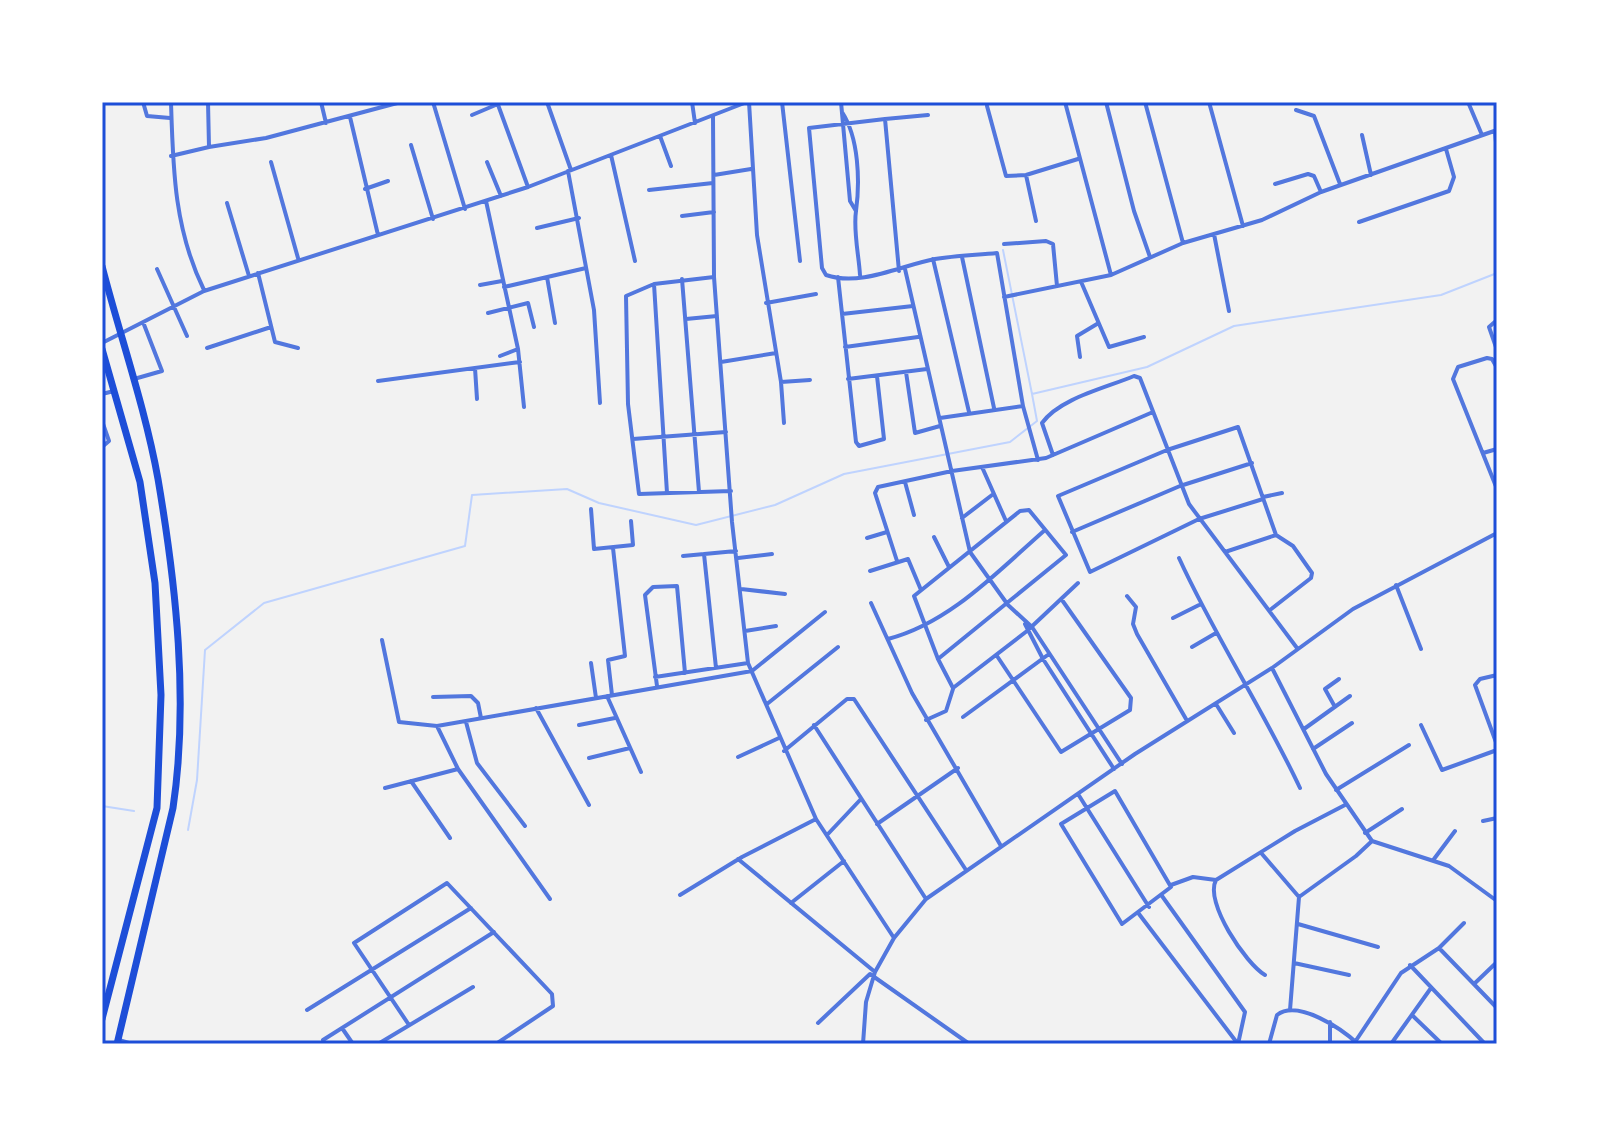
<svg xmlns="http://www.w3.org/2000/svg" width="1599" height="1146" viewBox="0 0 1599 1146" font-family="Arial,sans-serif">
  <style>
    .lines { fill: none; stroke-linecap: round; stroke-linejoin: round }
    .stream { stroke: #bfd3fe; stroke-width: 2 }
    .minor { stroke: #5277de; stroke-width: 4 }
    .primary { stroke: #1d4ed8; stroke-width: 7 }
    .neatline { fill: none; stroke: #1d4ed8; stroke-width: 3 }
  </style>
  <rect width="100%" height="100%" fill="#f2f2f2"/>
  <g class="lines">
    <!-- stream -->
    <path class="stream" d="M1003,250L1032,394
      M102,806L134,811
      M188,830L197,780L205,650L264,603L465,546L472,495L567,489L599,503L696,525L775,505L844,474L1010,442L1037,421L1032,394L1147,367L1234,326L1441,295L1497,273"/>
    <!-- minor -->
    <path class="minor" d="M143,102L147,116L170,118
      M171,102C173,168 174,229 204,290
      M321,102L326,123
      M433,102L465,209
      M497,102L528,187
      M547,102L571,170
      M692,102L695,123
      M749,102L757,235L781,382L784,423
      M782,102L800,261
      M841,102L850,201L856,211
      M1106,102L1134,211L1150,257
      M1145,102L1183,243
      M1209,102L1243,226
      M1250,102V103
      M1468,102L1482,135
      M987,106L1006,176L1026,175L1078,159
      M1296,110L1314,116L1340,184
      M842,112C859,138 860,182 856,211C853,231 859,256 860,275
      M472,115L498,104
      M713,116L714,277L732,522L748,663L816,819L894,938
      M350,117L378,235
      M885,119L928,115
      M1495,131L1497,153
      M1362,135L1371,175
      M660,136L671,166
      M411,145L433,219
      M209,147L266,138L401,102
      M611,155L635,261
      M171,156L209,147L208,102
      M271,162L298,258
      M487,162L501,196
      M568,171L594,310L600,403
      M714,175L751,169
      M1026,175L1036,221
      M1275,184L1308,174L1314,176L1321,192
      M365,189L388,181
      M649,190L713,183
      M486,201L518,349L524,407
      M227,203L249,276
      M682,216L714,212
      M1359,222L1449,191L1454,177L1446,149
      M537,228L579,218
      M1214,234L1229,311
      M1004,244L1046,241L1053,244L1057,286
      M962,257L994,408
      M933,259L969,412
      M157,269L187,336
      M905,269L970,552L1008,605L1032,627L1122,764
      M899,271L885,119L809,128L822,268L826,275C861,287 902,265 935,259C955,256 977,255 997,253L1023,406L940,418
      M258,273L275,342L298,348
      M1111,275L1183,243L1262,220L1321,192L1497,130
      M547,277L555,323
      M714,277L654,284L626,296L628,404L639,494L731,491
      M838,277L856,442L859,446L884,439L877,376
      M682,279L699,492
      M654,284L667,493
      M1082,284L1109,347L1144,337
      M480,285L502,281
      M504,287L586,268
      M1004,297L1111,275L1065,102
      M766,303L816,294
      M488,313L528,303L534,327
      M842,314L913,306
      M686,319L717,316
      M1497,320L1489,327L1497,350
      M102,343L204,291L528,187L747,102
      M845,347L918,337
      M207,348L271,327
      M500,356L518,349
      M1080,357L1077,336L1097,324
      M721,362L776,353
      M475,368L477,399
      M1497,368L1492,359L1487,358L1458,367L1453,379L1497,489
      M906,372L915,433L940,426
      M134,379L162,371L143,322
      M848,379L927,369
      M378,381L520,362
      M781,382L810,380
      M102,394L114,391
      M1023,406L1038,460
      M102,421L109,441L102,447
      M633,439L726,432
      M1483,453L1497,449
      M1053,455L1042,423C1060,398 1106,388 1134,376L1140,378L1189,504L1297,648
      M982,467L1006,521
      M905,482L914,515
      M1263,497L1282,493
      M1263,499L1199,519L1090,572L1058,496L1167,450L1238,427L1276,535L1293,546L1312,573L1311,578L1270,610
      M591,509L594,549L633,545L631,521
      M962,518L992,495
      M1072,532L1180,486L1252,463
      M934,537L949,567
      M867,538L887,532
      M1225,552L1276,535
      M704,554L716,668
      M683,556L736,551
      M738,558L772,554
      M1179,558C1215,637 1263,709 1300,788
      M897,561L875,493L878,487L952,471L1046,458L1153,412
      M870,571L908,559L921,590
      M1396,585L1421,649
      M741,589L785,594
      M1127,596L1136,607L1133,624L1137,634L1186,719
      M871,603L912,693L1001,846
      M1173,618L1199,605
      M1025,624L1043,659L1114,769
      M745,631L776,626
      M888,639C950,623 998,571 1045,530
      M382,640L399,722L437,726L752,671L825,612
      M1192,647L1216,633
      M997,656L1061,752L1130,710L1131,698L1062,600
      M938,659L1066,555L1029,510L1020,511L914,596L938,659L953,688L1027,631L1078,583
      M591,663L596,698
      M1272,668L1326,774L1372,841L1449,866L1497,901
      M1497,675L1480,679L1475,685L1497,745
      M655,677L748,663
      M657,686L645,595L653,587L677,586L685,673
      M612,695L608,660L625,656L613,548
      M607,696L641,772
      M433,697L471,696L478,703L481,718
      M767,704L838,647
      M1216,704L1234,733
      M1335,707L1325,689L1339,679
      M536,708L589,805
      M963,717L1049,654
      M926,720L946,711L953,689
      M466,722L477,763L525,826
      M579,725L615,718
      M814,725L926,899
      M1421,725L1442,770L1497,750
      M437,726L458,769L550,899
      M1304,729L1350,696
      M1313,749L1352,723
      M784,751L847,699H854L966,870
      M738,757L779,738
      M589,758L630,748
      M411,781L450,838
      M385,788L458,769
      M1336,790L1409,745
      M1115,791L1171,887L1122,924L1061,824Z
      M1078,794L1149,907
      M1483,821L1497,818
      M877,824L958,768
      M1365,833L1402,809
      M827,835L861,799
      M1262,854L1299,897L1290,1010
      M738,859L875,972
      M1434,859L1455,831
      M1216,880C1204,902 1246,964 1265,975
      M1171,885L1193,877L1216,880L1295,831L1345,805
      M680,895L742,857L816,819
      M1162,896L1245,1012L1238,1044
      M1299,897L1356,856L1372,841
      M791,903L844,861
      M1139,914L1238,1044
      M1298,924L1378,947
      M1439,948L1464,923
      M1294,963L1349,975
      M1410,965L1485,1044
      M1474,984L1497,962
      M307,1010L471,908
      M1413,1016L1442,1044
      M818,1023L870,974L968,1043
      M409,1025L354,943L447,883L552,994L553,1006L496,1044
      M342,1028L353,1044
      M119,1040L132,1044
      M323,1040L494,932
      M1355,1042L1401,973L1439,948L1497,1008
      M378,1044L473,987
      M863,1044L866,1002L875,972L894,938L926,899L1135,754L1272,668L1353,609L1497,533
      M1269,1044L1277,1015C1298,999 1342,1029 1358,1044
      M1330,1044V1022
      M1391,1044L1431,988"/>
    <!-- primary -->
    <path class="primary" d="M102,266C120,336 145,407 158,479C176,585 189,701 173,808L117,1044
      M102,349L140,482L155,583L161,695L157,808L102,1019"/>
  </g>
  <!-- border -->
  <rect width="1599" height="1146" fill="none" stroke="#ffffff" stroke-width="208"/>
  <rect x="104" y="104" width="1391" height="938" class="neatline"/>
</svg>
